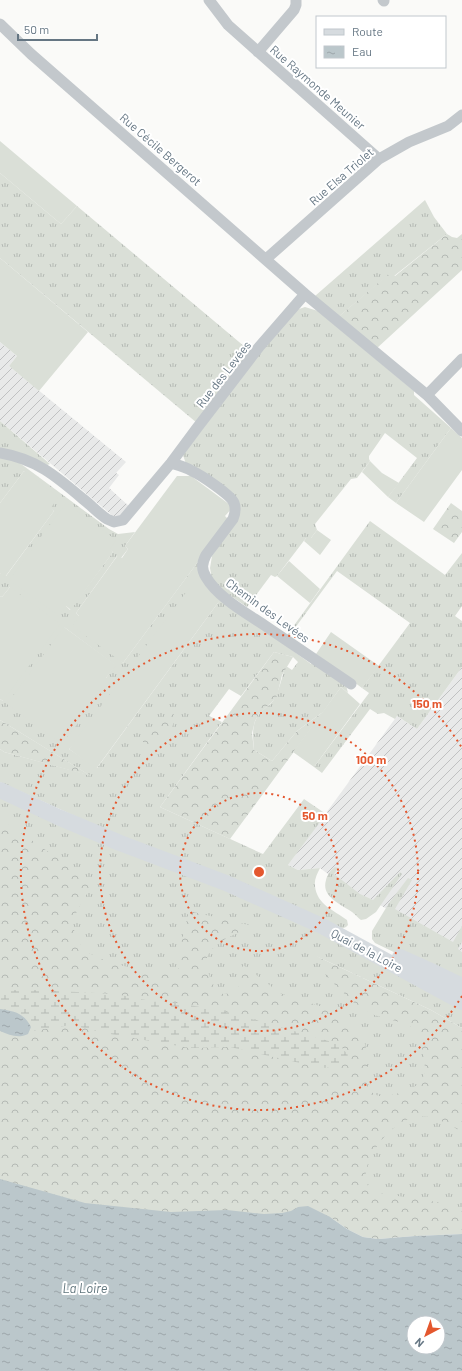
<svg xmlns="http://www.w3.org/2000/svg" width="462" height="1371" viewBox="0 0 462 1371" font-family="Barlow,sans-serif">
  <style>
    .industrial { fill: url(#industrial-furrows) }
    .grass { fill: url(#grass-tufts); fill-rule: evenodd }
    .forest { fill: url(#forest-crowns) }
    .wetland { fill: url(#wetland-marsh) }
    .garden { fill: #dadfd7 }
    .water { fill: url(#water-ripples); fill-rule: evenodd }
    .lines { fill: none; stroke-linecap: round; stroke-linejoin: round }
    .street { stroke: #c3c8cc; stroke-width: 11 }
    .secondary { stroke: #d6dbdf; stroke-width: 16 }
    .ring { fill: none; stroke: #e4572e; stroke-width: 2; stroke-dasharray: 2 4 }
    .labels { text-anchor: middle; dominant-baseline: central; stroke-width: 4; stroke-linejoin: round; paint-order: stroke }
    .street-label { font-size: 12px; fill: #657683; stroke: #fff }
    .water-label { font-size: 13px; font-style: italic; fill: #60757c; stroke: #fff }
    .centre { fill: #e4572e; stroke: #fff; stroke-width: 2 }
    .ring-label { font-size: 12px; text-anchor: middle; font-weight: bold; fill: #e4572e; stroke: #fff; stroke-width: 4; stroke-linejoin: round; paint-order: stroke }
  </style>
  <defs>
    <pattern id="industrial-furrows" width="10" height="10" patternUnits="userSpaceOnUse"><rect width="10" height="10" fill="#e8e9e9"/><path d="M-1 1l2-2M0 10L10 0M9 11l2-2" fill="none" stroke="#c0c1c2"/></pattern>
    <pattern id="grass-tufts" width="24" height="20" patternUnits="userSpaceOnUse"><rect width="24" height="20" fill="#dadfd7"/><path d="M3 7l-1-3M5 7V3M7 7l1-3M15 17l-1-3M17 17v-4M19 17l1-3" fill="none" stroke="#b4b9b4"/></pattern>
    <pattern id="forest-crowns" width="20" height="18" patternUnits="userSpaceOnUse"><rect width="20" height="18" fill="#dadfd7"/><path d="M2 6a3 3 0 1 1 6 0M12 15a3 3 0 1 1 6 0" fill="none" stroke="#b4b9b4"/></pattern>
    <pattern id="wetland-marsh" width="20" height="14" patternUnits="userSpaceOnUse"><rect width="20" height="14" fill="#dadfd7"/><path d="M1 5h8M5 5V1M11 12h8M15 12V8" fill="none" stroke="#b4b9b4"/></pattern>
    <pattern id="water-ripples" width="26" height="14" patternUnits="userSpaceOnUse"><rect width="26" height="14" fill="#bbc7cb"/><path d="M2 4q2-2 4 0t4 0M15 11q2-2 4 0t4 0" fill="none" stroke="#9ca6aa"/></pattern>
  </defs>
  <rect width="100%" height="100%" fill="#fafaf8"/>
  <!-- industrial -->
  <path class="industrial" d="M0,342L17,356L9,366L126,462L116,473L119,475L109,488L130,507L119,517H114L0,421Z
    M462,667V952L380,905L353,893L320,868L298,870L288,865L397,716L417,729Z"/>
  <!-- grass -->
  <path class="grass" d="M0,173L61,224L77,206L251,352L197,423L0,258Z
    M425,200L434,217L447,234L394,276L391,273L337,318L315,296Z
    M305,307L318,311L414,391V395L451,428L396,503L388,497L417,458L385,433L369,456V459L370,461L357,478L351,479L315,524L317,530L311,538H306L277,576L275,577L271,575L247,607L219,588L212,579L210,568L212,556L240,513L186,464L183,455L250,365L296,310Z
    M0,421L50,464L47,465L0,452Z
    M0,457L17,461L109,529L118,534L135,532L125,546L128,549L121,558L117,556L76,613L123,663L200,559L199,569L281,642L311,664L313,661L346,685L348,693L341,687L323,712L297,731L272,761L254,750C253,737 251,725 259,714C263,709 269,706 273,701C280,690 281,678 286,666L292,670L298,662L293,657L274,652L241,696L229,689L209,716L222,722L160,807L263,854L304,799L326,814L288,865L298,870L320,868C317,874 314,880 315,886C317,905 334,910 347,920L348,925L346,927L341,929L108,831L0,782V749L4,752L89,775L0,720V699L3,701L10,587L2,597L0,596V573L6,576L54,511L50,508L24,471L0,503ZM110,550L113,552L70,610L66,606ZM220,600L97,768L69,749ZM64,627L115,665L106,678Z
    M370,521L445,575L462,553V606L455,616L462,621V667L417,729L397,716L395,719L384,713L378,714L370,709L322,773L314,767L369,693L362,688L410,623L337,571L289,636L287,635Z
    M0,794L269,907L462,1006V1028L431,1010L316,956L462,1032V1213L349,1218L263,1219L0,1201Z
    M335,867L338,868L334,874L360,894L373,900L400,872L402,874L376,912L366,919L361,920C358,918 355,914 352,912C340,904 321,897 326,880C327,875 331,870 335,867Z
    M408,878L412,880L395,909L453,942L462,926V942L458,949L462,952V984L402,956L375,943L372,939V931L389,903Z"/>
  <!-- forest -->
  <path class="forest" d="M447,234L452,237L457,238L462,234V270L376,349L337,318L391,272L395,276Z
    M451,503L462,511V532L454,543L433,529Z
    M274,652L293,657L282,675L277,696L272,702L259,714L255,721L252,733L254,750L272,761L297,731L323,712L230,839L160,807Z
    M173,711C178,729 162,744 146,751C145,749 143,745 143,742C142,730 164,717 173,711Z
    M0,720L91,776L4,752L0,749Z
    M0,818L93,883L71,922C75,932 78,943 85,950C93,958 134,970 147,971C157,973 168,971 178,970L181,944L189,911L253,926C238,933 208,943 206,962C206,965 207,969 208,971C211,983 213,986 223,994C242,994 241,980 243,965L280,993L290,997L333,1010L341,1014L362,1033L367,1052V1086C370,1091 373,1094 379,1096C389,1097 416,1090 422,1080C429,1067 421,1043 417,1030L403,1023L374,1015L353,1002L328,978L316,956L431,1010L462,1028V1131C445,1124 435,1114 415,1117C392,1121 362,1157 366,1181C367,1185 370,1189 372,1192L443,1203L462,1208V1234L415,1236L378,1239L363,1237L347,1229L330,1217L308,1206L298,1207L291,1211L282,1213L264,1214L227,1210L171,1212L85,1203L0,1179Z"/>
  <!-- wetland -->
  <path class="wetland" d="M0,987L12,990H38L115,994L151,1001L177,1003L224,1011L339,1044L348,1055L340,1067L322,1068L230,1047L190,1048L110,1034L71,1025L25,1032L0,1026Z"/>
  <!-- garden -->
  <path class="garden" d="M0,141L77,206L61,224L0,173Z
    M0,258L88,332L39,391L9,366L17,356L0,342Z
    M451,428L462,438V470L424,522L396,503Z
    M370,461L382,473L399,483L388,497L362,472Z
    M24,471L58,497L51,508L54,511L5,577L0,573V503Z
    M177,476H191L233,507L225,516L229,520L123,663L72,626L79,616L76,613L118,555L122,558L128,549L125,546Z
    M66,503L116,540L110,549L113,552L71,610L66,606L59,616L9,580Z
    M317,530L331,540L320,555L304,541L306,538H311Z
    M289,561L320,589L310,603L277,576Z
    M199,575L220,600L96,769L69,749Z
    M10,587L60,624L3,701L0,699V596L2,597Z
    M64,627L116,665L106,678L110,681L62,744L7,704Z
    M331,632L379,666L362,688L316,654Z
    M341,687L360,704L314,767L293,752Z"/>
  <!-- water -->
  <path class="water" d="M0,1009C14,1011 24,1013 31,1027L28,1034C18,1039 10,1035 0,1031Z
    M0,1179L85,1203L171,1212L227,1210L264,1214L282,1213L291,1211L298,1207L308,1206L330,1217L347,1229L363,1237L378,1239L415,1236L462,1234V1371H0ZM414,1323H438V1347H414Z"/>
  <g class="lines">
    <!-- street -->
    <path class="street" d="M209,0L228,25L379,159
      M383,0L384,1
      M0,24L31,54L305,294L427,395L462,359
      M258,52L294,10L296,5V0
      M266,259L379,159L409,142L448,126L462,115
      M427,395L462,431
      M0,453C36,459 56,476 83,499C91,505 98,513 107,519L114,522L123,520L171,463L197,428L259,347L305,294
      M171,463C178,465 186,467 192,471C201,475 231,495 234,503C236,508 235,514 233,519L206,555C202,563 201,569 206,577C218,598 248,614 267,627C295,646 323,665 351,684"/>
    <!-- secondary -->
    <path class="secondary" d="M0,790L58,817L120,843L226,883L322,926L462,1002
      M400,957L431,971L462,986"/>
  </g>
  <!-- distance rings -->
  <g class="ring">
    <circle cx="259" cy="872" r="79"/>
    <circle cx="259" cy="872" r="159"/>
    <path d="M462 996A238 238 0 1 1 462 748"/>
  </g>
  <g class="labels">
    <!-- street labels -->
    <g class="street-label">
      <text transform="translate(318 87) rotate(41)">Rue Raymonde Meunier</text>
      <text transform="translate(161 149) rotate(41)">Rue Cécile Bergerot</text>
      <text transform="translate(341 176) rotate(-41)">Rue Elsa Triolet</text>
      <text transform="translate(223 374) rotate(-52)">Rue des Levées</text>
      <text transform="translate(268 610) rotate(36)">Chemin des Levées</text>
      <text transform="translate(367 950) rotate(28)">Quai de la Loire</text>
    </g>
    <!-- water labels -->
    <g class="water-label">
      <text x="85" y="1288">La Loire</text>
    </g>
  </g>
  <circle cx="259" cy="872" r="6" class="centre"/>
  <g class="ring-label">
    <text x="427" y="708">150 m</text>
    <text x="371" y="764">100 m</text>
    <text x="315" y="820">50 m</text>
  </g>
  <!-- legend -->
  <rect x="316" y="16" width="130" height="52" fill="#ffffff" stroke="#c1c8cd"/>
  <rect x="324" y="29" width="20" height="6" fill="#d6dbdf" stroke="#c1c8cd"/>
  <text x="352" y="36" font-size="12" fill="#657683">Route</text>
  <rect x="324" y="46" width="20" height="12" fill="url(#water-ripples)" stroke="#c1c8cd"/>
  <text x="352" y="56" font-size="12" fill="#657683">Eau</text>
  <!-- north arrow -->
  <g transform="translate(426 1335) rotate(221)"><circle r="19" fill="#ffffff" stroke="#c1c8cd"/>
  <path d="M0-3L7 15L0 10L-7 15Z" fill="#e4572e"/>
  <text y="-6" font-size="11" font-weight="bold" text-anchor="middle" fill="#657683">N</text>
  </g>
  <!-- scale -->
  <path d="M18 34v6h79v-6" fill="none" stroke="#657683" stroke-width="2"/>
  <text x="24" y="34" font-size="12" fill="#657683" stroke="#ffffff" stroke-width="3" paint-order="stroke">50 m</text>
</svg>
